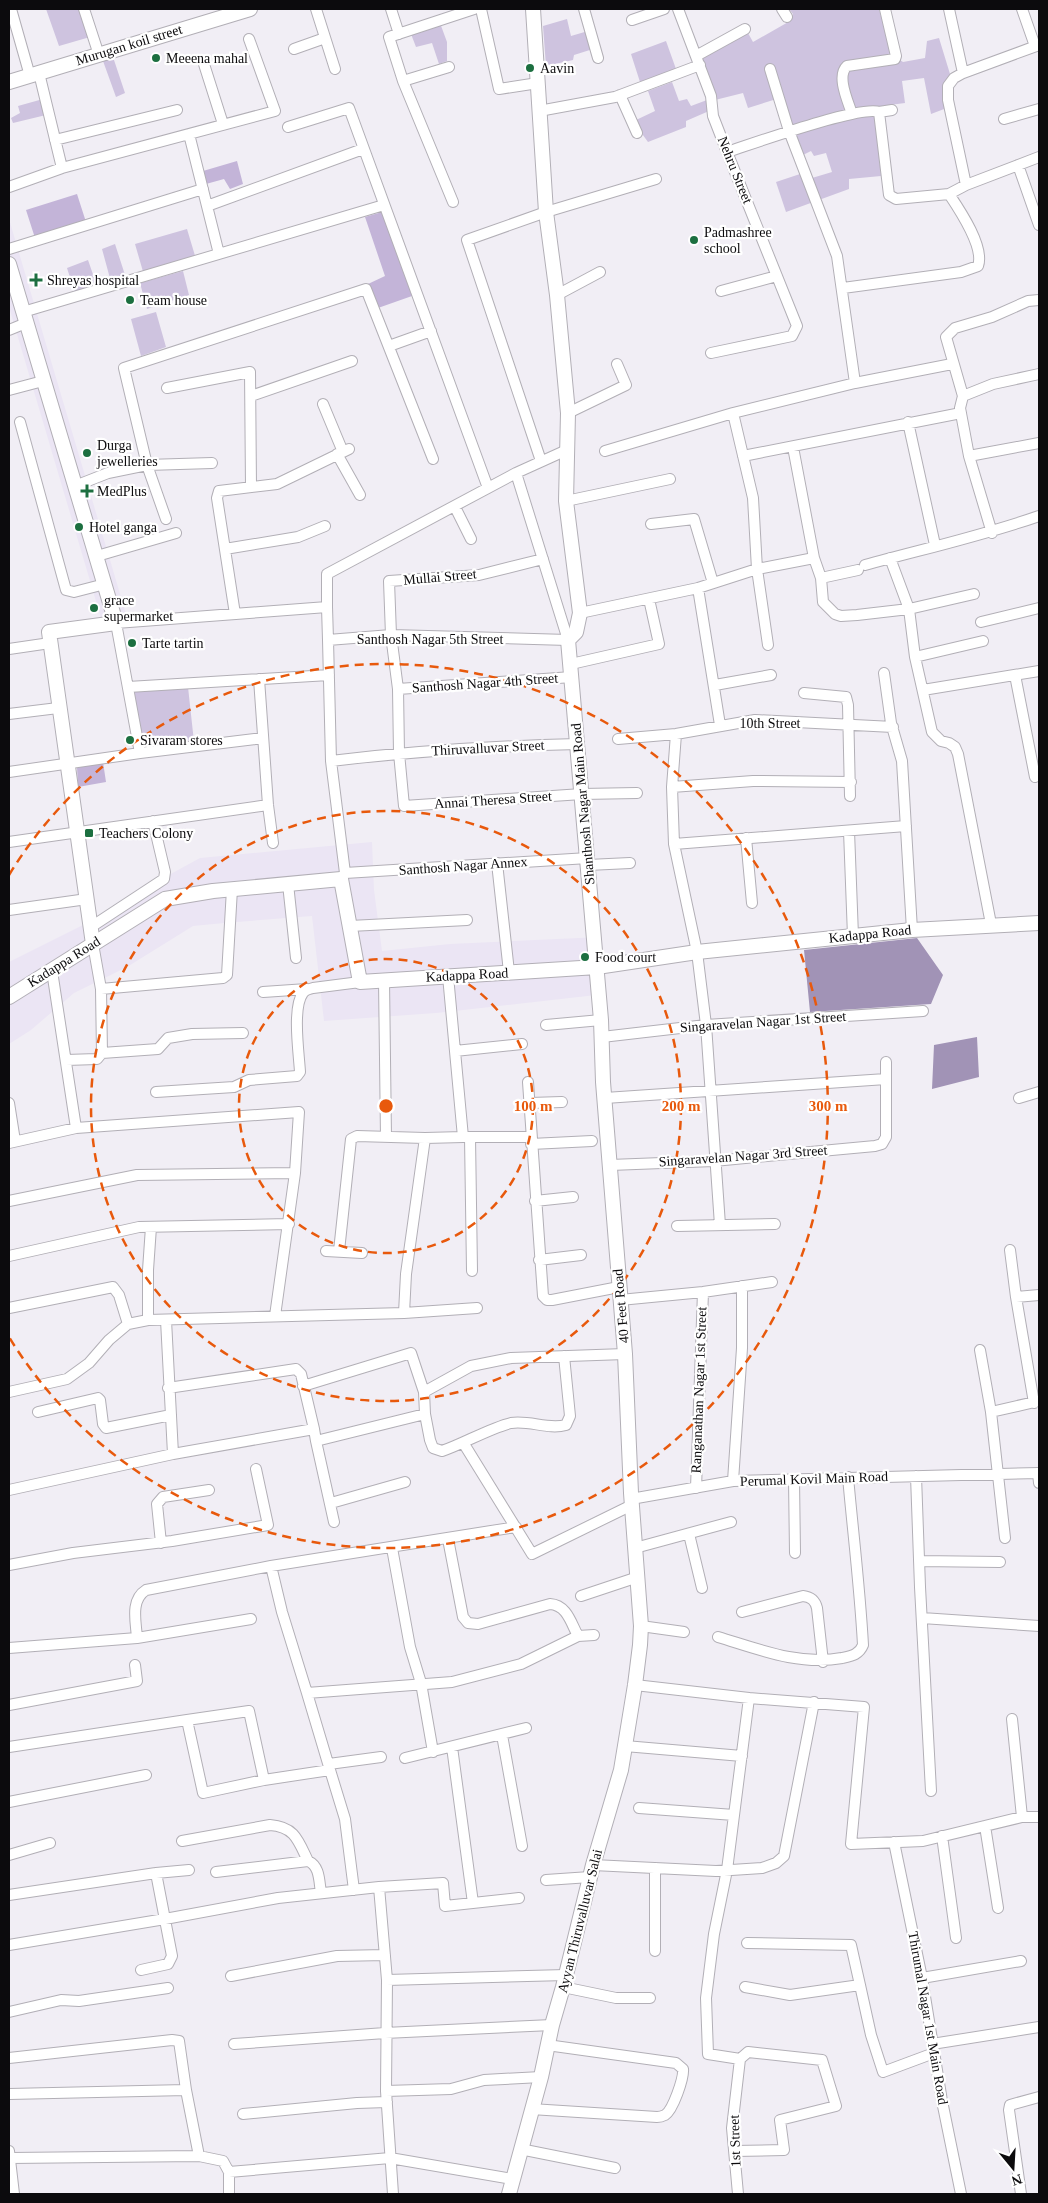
<svg xmlns="http://www.w3.org/2000/svg" width="1048" height="2203" viewBox="0 0 1048 2203" font-family="Georgia,serif">
  <style>
    .built { fill: #ebe5f4 }
    .green { fill: #cec3df }
    .forest { fill: #c3b4d8 }
    .water { fill: #a193b6 }
    .lines { fill: none; stroke-linecap: round; stroke-linejoin: round }
    .street-casing { stroke: #b2afb6; stroke-width: 12 }
    .secondary-casing { stroke: #b2afb6; stroke-width: 16 }
    .street { stroke: #fff; stroke-width: 10 }
    .secondary { stroke: #fff; stroke-width: 14 }
    .ring { fill: none; stroke: #e8590c; stroke-width: 2.5; stroke-dasharray: 9 6 }
    .poi-dot { fill: #1c6f40; stroke: #fff; stroke-width: 2 }
    .labels { text-anchor: middle; dominant-baseline: central; stroke-width: 4.5; stroke-linejoin: round; paint-order: stroke }
    .street-label { font-size: 14px; fill: #0c0b0d; stroke: #fff }
    .poi-label { font-size: 14px; fill: #0c0b0d; stroke: #fff; text-anchor: start }
    .centre { fill: #e8590c; stroke: #fff; stroke-width: 2.5 }
    .ring-label { font-size: 15px; text-anchor: middle; font-weight: bold; fill: #e8590c; stroke: #fff; stroke-width: 4.5; stroke-linejoin: round; paint-order: stroke }
  </style>
  <rect width="100%" height="100%" fill="#f1eef5"/>
  <!-- built -->
  <path class="built" d="M9,219L126,614L101,618L9,307Z
    M372,842L374,890L382,951L450,944L601,937L605,994L436,1013L324,1021L312,916L224,923L193,926L127,967L74,993L31,1030L9,1044V962L95,919L114,905L200,858Z"/>
  <!-- green -->
  <path class="green" d="M46,9H80L90,37L59,46Z
    M789,9H879L891,54L903,62L925,58L927,41L939,38L950,74L952,106L931,114L924,78L902,81L905,103L874,107L881,176L849,179V189L786,212L776,182L809,171L812,178L832,172L826,153L814,156L811,151L803,155L783,97L748,108L743,93L715,100L702,58L748,33L753,42L790,21L793,14Z
    M567,19L571,36L588,31L593,49L574,55L573,60L546,66L543,26Z
    M440,23L447,42V61L439,64L432,43L416,47L411,34Z
    M666,41L676,69L640,82L631,54Z
    M113,57L125,93L116,97L103,61Z
    M672,82L679,101L687,99L691,106L707,100L709,111L686,121V127L648,142L640,131L636,120L655,111L648,91Z
    M43,99L46,115L13,123L11,118L20,113L18,106Z
    M187,229L196,259L144,275L135,244Z
    M115,244L126,278L111,282L102,249Z
    M88,260L97,286L75,293L67,268Z
    M183,271L189,295L147,309L140,283Z
    M156,312L166,347L141,356L131,319Z
    M188,687L194,742L144,749L133,691Z"/>
  <!-- forest -->
  <path class="forest" d="M237,161L243,184L230,189L224,179L206,184L203,171Z
    M77,194L86,222L35,238L26,210Z
    M382,212L412,296L378,308L368,284L385,276L365,217Z
    M103,762L106,782L78,787L77,767Z"/>
  <!-- water -->
  <path class="water" d="M917,938L943,975L931,1004L810,1012L804,950Z
    M977,1037L979,1077L932,1089L934,1045Z"/>
  <g class="lines">
    <defs>
      <path id="street" d="M11,9L30,76
        M84,9L99,55
        M316,9L335,69
        M391,9L399,34
        M481,9L499,89L538,83
        M584,9L598,58
        M678,9L711,96L713,116L727,152L797,326L792,336L711,353
        M782,9L787,17
        M949,9L963,73
        M1022,9L1035,46
        M632,20L664,9
        M294,49L325,38
        M696,56L745,29
        M203,61L223,124
        M770,69L789,131L837,256L855,383
        M39,73L62,168
        M403,81L449,67
        M620,95L637,133
        M539,111L615,97L700,65
        M879,112L892,110
        M852,114C848,101 836,76 847,66L895,59L896,56L885,9
        M1004,119L1039,109
        M288,127L349,108L488,488
        M189,134L219,254
        M55,140L177,110
        M727,152C752,144 860,105 879,112L889,195L896,199L949,194L966,185L1039,157
        M1018,165L1039,225
        M966,185L948,100V86L954,78L963,73L1039,45
        M9,187L62,168L275,111L249,39
        M453,202L403,81L389,37L474,9
        M207,206L363,149
        M9,249L203,189
        M843,288L961,272L978,266C985,247 959,209 949,194
        M721,291L777,276
        M557,295L600,272
        M23,312L384,205
        M9,330L26,323
        M389,346L431,331
        M167,388L250,372L251,487
        M9,390L43,381
        M251,396L352,361
        M963,396L993,384L1039,374
        M323,404L343,452
        M568,413L626,385L617,364
        M733,413L753,498L757,569L768,645
        M20,422L66,590L74,592L105,584
        M908,422L935,545
        M793,447L814,558L821,578L823,602L835,614L841,616L857,615L909,609L974,594
        M605,451L733,413L855,383L952,364
        M337,454L360,495
        M743,456L961,413
        M969,456L1039,443
        M541,461L467,240L546,212L656,179
        M75,486L108,473L147,465L124,368L366,289L433,459
        M566,501L670,479
        M455,507L471,539
        M166,519L147,465L212,463
        M651,524L694,519L713,583
        M992,533L969,456L960,408L963,396L946,337L955,328L992,317L1028,301L1039,300
        M225,549L298,537L325,526
        M97,556L176,533
        M890,558L909,609L915,657L932,732L941,741L949,743L955,747L958,754L991,924
        M543,559L479,575L389,581L391,635L398,689L399,753L404,806L582,794L637,793
        M865,565C923,549 982,536 1039,516
        M821,578L858,570
        M698,588L720,725
        M327,607V574L516,473
        M580,613L698,588L757,569L814,558
        M235,614L217,498L219,491L277,484L349,449
        M981,622L1039,608
        M328,640L331,761L345,873
        M9,649L50,643
        M915,657L983,641
        M571,664L659,644L649,599
        M884,673L891,723L902,761L912,930
        M1015,675L1035,777
        M259,679L268,805L273,843
        M715,685L771,675
        M128,687L329,675
        M398,689L572,677
        M923,690L1039,671
        M804,693L846,697L848,705L850,796
        M9,714L58,708
        M676,734L672,787L674,844L697,952L706,1025L720,1225
        M618,739L676,734L755,720L893,727
        M140,753L116,623L327,607L328,640L391,635L568,640L516,473L569,449
        M331,761C413,751 495,746 578,744
        M9,772L140,753L263,738
        M672,787L753,781L851,782
        M849,831L853,936
        M746,838L752,903
        M9,842L268,805
        M674,844L906,826
        M497,863L509,972
        M588,865L630,863
        M341,879L345,873L588,858
        M288,884L296,958
        M9,910L87,899
        M350,926L467,920
        M91,927L164,879L165,872L153,821
        M52,971L76,1128
        M448,976L463,1137H531
        M384,980L386,1137
        M101,989L223,978L227,975L232,889
        M263,992L307,989
        M546,1025L601,1020
        M602,1037L706,1025L923,1011
        M455,1051L522,1044
        M102,1053L158,1049L168,1038L192,1034L243,1033
        M66,1060L97,1059L102,1053L101,989L93,944
        M528,1082L543,1296L547,1300H552L619,1287
        M156,1092L234,1087L249,1080L297,1076L300,1072C299,1054 292,1007 303,993C305,990 309,989 313,988L360,982
        M605,1098L886,1079
        M1019,1098L1039,1092
        M9,1103L15,1141
        M530,1103L562,1102
        M470,1137L472,1271
        M9,1143L76,1128L299,1112L295,1173L275,1316
        M531,1144L592,1141
        M610,1165L714,1161L875,1146L882,1144L886,1137V1062
        M9,1201L137,1175L295,1173
        M535,1201L573,1197
        M677,1226L775,1224
        M1010,1250L1016,1297L1039,1295
        M326,1251L362,1253
        M339,1251L351,1139L357,1136L425,1138
        M9,1256L139,1227L289,1224
        M539,1260L581,1255
        M1016,1297L1034,1403
        M620,1300L703,1292L772,1282
        M9,1308L113,1287L119,1295L128,1324
        M404,1313L406,1274L425,1138L463,1137
        M148,1320V1270L151,1227
        M166,1320L173,1454
        M980,1350L991,1412L1005,1538
        M303,1386L411,1353L424,1392L425,1414L430,1440L433,1448L442,1451C463,1444 490,1428 511,1423C530,1420 548,1430 566,1425L570,1416L564,1356
        M168,1388L296,1369L301,1374L314,1429
        M9,1392L67,1379L89,1363L109,1340L128,1324L148,1320L404,1313L477,1308
        M424,1392L471,1366L511,1358L625,1354
        M38,1412L98,1398L100,1400L103,1424L106,1428L171,1415
        M991,1412L1039,1401
        M316,1441L334,1522
        M464,1444L532,1554L632,1505
        M1038,1473L1039,1483
        M916,1476L920,1587L931,1791
        M794,1479L795,1553
        M733,1481L742,1348V1286
        M696,1488L703,1292
        M9,1490L173,1454L314,1429L316,1441L425,1414
        M631,1499L733,1481L1039,1473
        M331,1503L405,1482
        M689,1534L702,1588
        M448,1539L463,1617L468,1623L478,1624L550,1604C567,1605 571,1623 578,1636
        M161,1543L157,1504L163,1497L209,1490
        M392,1548L410,1647L421,1683L433,1752
        M635,1548L731,1522
        M919,1561L1000,1562
        M9,1565L73,1553L172,1541L268,1525L256,1469
        M271,1566L282,1612L307,1693
        M581,1596L638,1577
        M742,1612L803,1596C811,1597 815,1600 817,1608L823,1662
        M922,1618L1039,1626
        M641,1626L684,1632
        M718,1637C758,1649 799,1666 842,1658C851,1656 859,1655 863,1645C860,1589 853,1533 848,1477
        M137,1638C136,1622 130,1600 146,1590L271,1566L516,1527
        M9,1648L137,1638L251,1619
        M635,1685L749,1698L864,1707L851,1844L923,1841L1022,1817H1039
        M9,1705L137,1681L135,1665
        M1012,1719L1022,1817
        M502,1735L522,1846
        M625,1746L742,1756
        M9,1747L187,1720
        M452,1747L473,1903
        M405,1758L526,1728
        M329,1764L381,1757
        M330,1770L307,1693L452,1682L521,1664L578,1636L594,1635
        M264,1780L249,1711L187,1720L203,1793L264,1780L330,1770L345,1819L354,1890
        M9,1802L146,1775
        M639,1808L734,1815
        M985,1826L998,1908
        M942,1836L956,1938
        M182,1841L270,1825C295,1827 298,1840 308,1861
        M894,1842L922,1978L942,2101L961,2194
        M9,1855L50,1843
        M593,1865L716,1871L762,1868L776,1863L784,1856L814,1702
        M216,1872L308,1861C320,1866 319,1881 321,1893
        M546,1880L590,1877
        M379,1887L387,1980L386,2091L393,2194
        M9,1895L156,1873L189,1870
        M747,1943L851,1945L860,1985
        M9,1945L165,1919L278,1898L379,1887L443,1883L445,1906L519,1898
        M655,1951V1868
        M141,1970L168,1964L172,1956L156,1873
        M231,1976L337,1956L385,1955
        M922,1978L1021,1961
        M387,1980L566,1975
        M563,1987L616,1998H650
        M745,1987L790,1995L860,1985L871,2035L883,2072L934,2053
        M9,2012L61,2000L79,2001L168,1988
        M234,2044L385,2033L552,2025
        M932,2044L1039,2027
        M9,2058L172,2040L179,2041L186,2090L9,2094
        M740,2059L708,2054L706,1998L714,1934L727,1870L749,1698
        M186,2090L199,2156
        M386,2091L451,2089L484,2080L541,2077
        M531,2109L657,2117C659,2117 663,2116 665,2115C673,2110 684,2078 683,2069L676,2063L547,2045
        M243,2114L357,2103L387,2102
        M520,2149L615,2168
        M9,2151L14,2194
        M734,2151L784,2150L780,2120L836,2106L822,2060L748,2052L740,2059
        M10,2158L199,2156L223,2161L229,2172L390,2158L512,2179
        M229,2172V2194
        M738,2194L732,2128L740,2059
        M1021,2194L1009,2110L1010,2105L1039,2097"/>
      <path id="secondary" d="M9,82L250,9
        M9,264L116,623L49,632L93,944
        M9,997L165,899L213,891L341,879L360,982L597,967L697,952L912,930L1039,923
        M509,2194L541,2077L552,2025L563,1987L593,1865L621,1770L635,1685L640,1645L641,1626L631,1493L625,1354L603,1082L601,1020L568,640L576,632L580,613L566,501L568,413L557,295L546,212L533,9"/>
    </defs>
    <!-- street casing -->
    <use href="#street" class="street-casing"/>
    <!-- secondary casing -->
    <use href="#secondary" class="secondary-casing"/>
    <!-- street -->
    <use href="#street" class="street"/>
    <!-- secondary -->
    <use href="#secondary" class="secondary"/>
  </g>
  <!-- distance rings -->
  <g class="ring">
    <circle cx="386" cy="1106" r="147"/>
    <circle cx="386" cy="1106" r="295"/>
    <path d="M9 875A442 442 0 1 1 9 1337"/>
  </g>
  <!-- markers -->
  <g class="poi-dot">
    <circle cx="156" cy="58" r="5"/>
    <circle cx="530" cy="68" r="5"/>
    <circle cx="694" cy="240" r="5"/>
    <path d="M33.5 272.5h5v5h5v5h-5v5h-5v-5h-5v-5h5z"/>
    <circle cx="130" cy="300" r="5"/>
    <circle cx="87" cy="453" r="5"/>
    <path d="M84.5 483.5h5v5h5v5h-5v5h-5v-5h-5v-5h5z"/>
    <circle cx="79" cy="527" r="5"/>
    <circle cx="94" cy="608" r="5"/>
    <circle cx="132" cy="643" r="5"/>
    <circle cx="130" cy="740" r="5"/>
    <rect x="84" y="828" width="10" height="10" rx="2.5"/>
    <circle cx="585" cy="957" r="5"/>
  </g>
  <g class="labels">
    <!-- street labels -->
    <g class="street-label">
      <text transform="translate(129 45) rotate(-17)">Murugan koil street</text>
      <text transform="translate(735 170) rotate(68)">Nehru Street</text>
      <text transform="translate(440 577) rotate(-5)">Mullai Street</text>
      <text x="430" y="639">Santhosh Nagar 5th Street</text>
      <text transform="translate(485 683) rotate(-4)">Santhosh Nagar 4th Street</text>
      <text x="770" y="723">10th Street</text>
      <text transform="translate(488 748) rotate(-3)">Thiruvalluvar Street</text>
      <text transform="translate(493 800) rotate(-4)">Annai Theresa Street</text>
      <text transform="translate(583 804) rotate(-95)">Shanthosh Nagar Main Road</text>
      <text transform="translate(463 866) rotate(-4)">Santhosh Nagar Annex</text>
      <text transform="translate(870 934) rotate(-6)">Kadappa Road</text>
      <text transform="translate(64 962) rotate(-32)">Kadappa Road</text>
      <text transform="translate(467 975) rotate(-3)">Kadappa Road</text>
      <text transform="translate(763 1022) rotate(-4)">Singaravelan Nagar 1st Street</text>
      <text transform="translate(743 1156) rotate(-4)">Singaravelan Nagar 3rd Street</text>
      <text transform="translate(621 1306) rotate(-95)">40 Feet Road</text>
      <text transform="translate(699 1390) rotate(-88)">Ranganathan Nagar 1st Street</text>
      <text transform="translate(814 1479) rotate(-2)">Perumal Kovil Main Road</text>
      <text transform="translate(580 1921) rotate(-76)">Ayyan Thiruvalluvar Salai</text>
      <text transform="translate(928 2018) rotate(80)">Thirumal Nagar 1st Main Road</text>
      <text transform="translate(735 2141) rotate(-92)">1st Street</text>
    </g>
    <!-- poi labels -->
    <g class="poi-label">
      <text x="166" y="58">Meeena mahal</text>
      <text x="540" y="68">Aavin</text>
      <text x="704" y="232">Padmashree<tspan x="704" dy="16">school</tspan></text>
      <text x="47" y="280">Shreyas hospital</text>
      <text x="140" y="300">Team house</text>
      <text x="97" y="445">Durga<tspan x="97" dy="16">jewelleries</tspan></text>
      <text x="97" y="491">MedPlus</text>
      <text x="89" y="527">Hotel ganga</text>
      <text x="104" y="600">grace<tspan x="104" dy="16">supermarket</tspan></text>
      <text x="142" y="643">Tarte tartin</text>
      <text x="140" y="740">Sivaram stores</text>
      <text x="99" y="833">Teachers Colony</text>
      <text x="595" y="957">Food court</text>
    </g>
  </g>
  <circle cx="386" cy="1106" r="8" class="centre"/>
  <g class="ring-label">
    <text x="533" y="1111">100 m</text>
    <text x="681" y="1111">200 m</text>
    <text x="828" y="1111">300 m</text>
  </g>
  <!-- border -->
  <rect width="1048" height="2203" fill="none" stroke="#0c0b0d" stroke-width="20"/>
  <!-- north arrow -->
  <g transform="translate(1013 2168) rotate(162)" stroke="#ffffff" stroke-width="4" paint-order="stroke">
  <path d="M0-4L9 19L0 12L-9 19Z" fill="#0c0b0d"/>
  <text y="-8" font-size="14" font-weight="bold" text-anchor="middle" fill="#0c0b0d">N</text>
  </g>
</svg>
